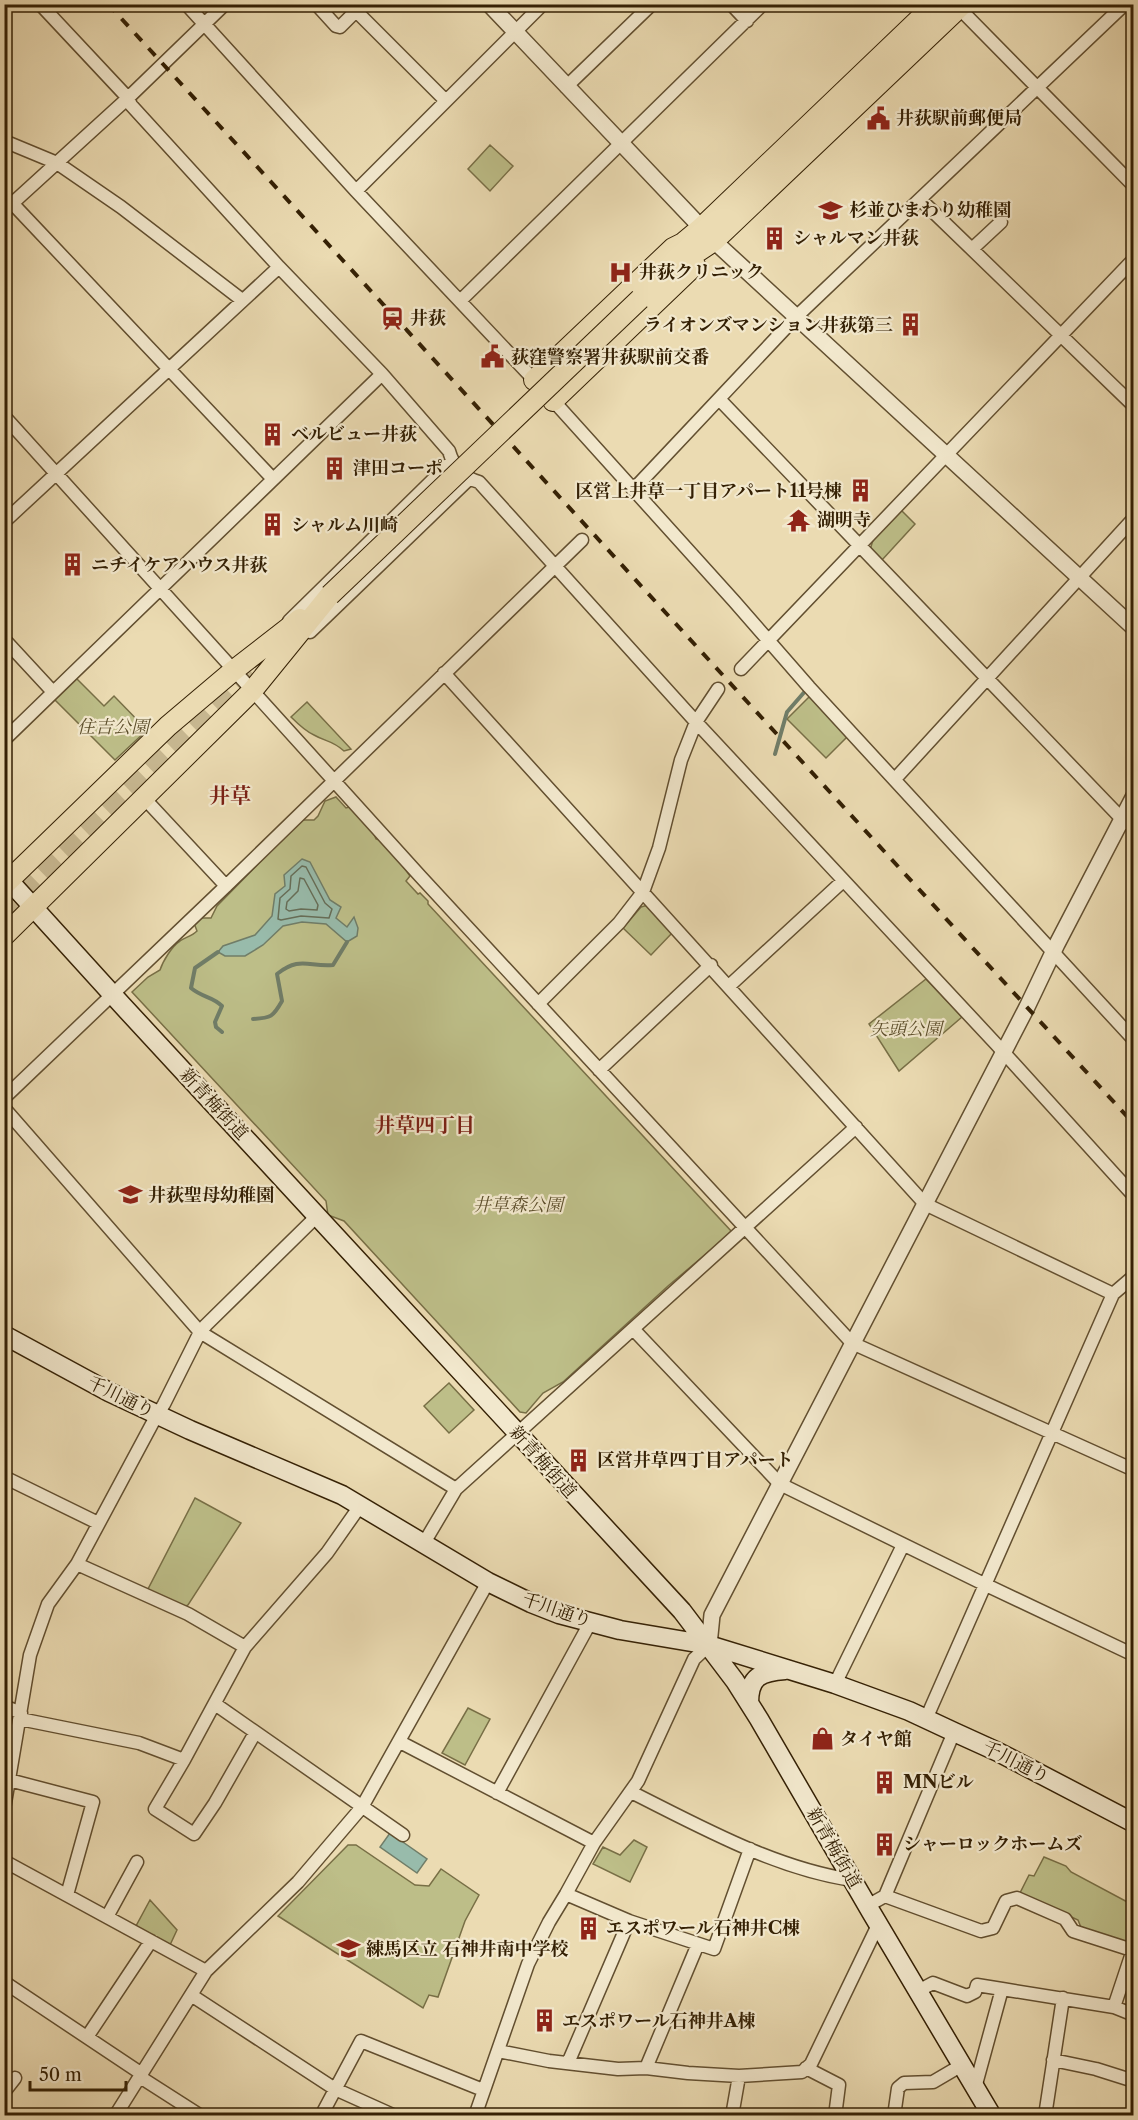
<svg xmlns="http://www.w3.org/2000/svg" width="1138" height="2120" viewBox="0 0 1138 2120" font-family="'Libre Caslon Text','Noto Serif JP',serif">
  <style>
    .green { fill: #bdbe88; stroke: #786f46; stroke-width: 1.5 }
    .water { fill: #98bbab; stroke: #707d68; stroke-width: 1.5 }
    .lines { fill: none; stroke-linecap: round; stroke-linejoin: round }
    .shore { stroke: #666e58; stroke-width: 1.5 }
    .stream { stroke: #707d68; stroke-width: 4 }
    .primary-tunnel { stroke: #c6b68f; stroke-width: 20; stroke-dasharray: 20 10; stroke-linecap: butt }
    .minor-casing { stroke: #624f30; stroke-width: 15 }
    .tertiary-casing { stroke: #624f30; stroke-width: 18 }
    .secondary-casing { stroke: #342004; stroke-width: 21 }
    .primary-casing { stroke: #342004; stroke-width: 22 }
    .minor { stroke: #f2e8cd; stroke-width: 12 }
    .tertiary { stroke: #f2e8cd; stroke-width: 15 }
    .secondary { stroke: #f2e8cd; stroke-width: 18 }
    .primary { stroke: #ebdbb2; stroke-width: 20 }
    .rail { stroke: #342004; stroke-width: 4; stroke-dasharray: 10 10; stroke-linecap: butt }
    .primary-bridge-casing { stroke: #342004; stroke-width: 22; stroke-linecap: butt }
    .primary-bridge { stroke: #ebdbb2; stroke-width: 20 }
    .labels { text-anchor: middle; dominant-baseline: central; stroke-width: 4.5; stroke-linejoin: round; paint-order: stroke }
    .poi-label { font-size: 18px; font-weight: bold; fill: #342004; stroke: #f2e8cd; text-anchor: start }
    .park-label { font-size: 18px; font-style: italic; fill: #5d4f2c; stroke: #f2e8cd }
    .street-label { font-size: 18px; fill: #342004; stroke: #f2e8cd }
    .neighbourhood-label { font-size: 20px; font-weight: bold; fill: #7a1f14; stroke: #f2e8cd }
    .quarter-label { font-size: 21px; font-weight: bold; fill: #7a1f14; stroke: #f2e8cd }
  </style>
  <rect width="100%" height="100%" fill="#ebdbb2"/>
  <filter id="stains"><feTurbulence type="fractalNoise" baseFrequency=".00333" numOctaves="4"/><feColorMatrix values="0 0 0 0 .2 0 0 0 0 .09 0 0 0 0 .02 0 0 0 .5 -.17"/></filter>
  <radialGradient id="worn" r=".72"><stop offset=".6" stop-color="#630" stop-opacity="0"/><stop offset="1" stop-color="#630" stop-opacity=".3"/></radialGradient>
  <!-- green -->
  <path class="green" d="M490,145L513,166L490,191L468,169Z
    M901,510L915,524L882,560L870,550L873,540Z
    M76,678L104,706L114,696L147,730L115,760L54,699Z
    M810,696L849,735L826,758L787,719Z
    M307,702L351,749L344,751C332,740 326,742 314,735C305,731 298,724 291,717Z
    M336,797L346,808L353,806L368,820L376,839L386,842L410,876L406,881L418,894L420,893L428,901V904L732,1232L668,1286L563,1382L543,1393L526,1413L520,1412L344,1221L328,1215L326,1201L132,992L148,977L160,970C163,961 172,946 180,941C186,937 192,936 197,931L194,923L201,918H211L217,906L301,820H314L318,816L325,801Z
    M648,905L673,932L651,955L623,928L641,907Z
    M926,979L962,1017L899,1071L869,1024Z
    M449,1383L474,1410L449,1433L424,1406Z
    M195,1498L241,1523L188,1605L184,1607L147,1591Z
    M468,1708L490,1719L465,1765L442,1753Z
    M634,1840L647,1847L630,1882L593,1864L603,1847L620,1855Z
    M348,1845H356L415,1885L429,1886L441,1869L479,1895L465,1921L438,1997L429,1995L423,2008L278,1916Z
    M1044,1857L1066,1866L1071,1872L1133,1905V1937L1130,1945L1082,1930L1078,1920L1020,1893L1029,1875L1034,1876Z
    M150,1900L177,1930L170,1945L136,1926Z"/>
  <!-- water -->
  <path class="water" d="M302,859L310,862L330,900L341,907L336,918L347,927L354,917L358,928L357,936L347,942L326,924L302,922L283,926L263,945L245,956H225L218,952L223,946L255,935L272,916L275,894L285,886L284,875Z
    M390,1833L427,1859L417,1873L380,1847Z"/>
  <g class="lines">
    <!-- shore -->
    <path class="shore" d="M302,866L306,867L325,903L332,909L329,918L301,916L281,920L278,919L280,898L290,889L291,876Z
      M300,878L304,879L318,905L317,910L301,909L289,911L286,909L287,902L298,891Z"/>
    <!-- stream -->
    <path class="stream" d="M775,754L787,712L807,689
      M218,952L195,968L191,988C203,998 212,996 222,1006L215,1022L216,1027L222,1032
      M253,1019C271,1018 273,1017 282,1001L277,974C300,956 308,967 333,965L347,942"/>
    <!-- primary-tunnel -->
    <path class="primary-tunnel" d="M19,892L255,664
      M4,921L40,887"/>
    <defs>
      <path id="minor" d="M40,4L128,98L131,105L279,267L382,374L449,451C453,466 464,478 479,482L696,722L996,1044L1134,1196
        M186,4L356,191L538,384
        M316,4L336,26L340,27L363,4
        M731,4L747,21
        M956,5L1134,186
        M356,11L446,101
        M566,87L652,4
        M4,141L57,163L121,207L242,300
        M356,191L543,4
        M921,200L1134,406
        M13,204L273,479
        M4,211L128,98L225,4
        M972,249L1001,222
        M460,301L763,4
        M550,397L734,601L809,687L1134,1040
        M720,400C854,539 988,679 1122,819L1134,828
        M4,416L420,876L852,1343L1134,1470
        M633,490L795,318L1125,4
        M4,522L279,267
        M289,621L452,461
        M310,632L469,479
        M4,639L53,692
        M741,669L1134,259
        M444,673L925,1204L1113,1294
        M4,740L382,374
        M895,779L1134,518
        M145,799L226,886
        M729,986L843,881
        M538,1004L619,923L643,892L659,848L681,760L696,722L718,689
        M599,1070L711,965
        M4,1098L226,886L582,540
        M4,1108L200,1332L456,1489
        M634,1330L780,1484L984,1584L1134,1655
        M4,1477L98,1523
        M424,1543L456,1489L856,1127
        M77,1564L188,1614L245,1647
        M835,1684L903,1545
        M215,1704L403,1835
        M4,1706L21,1713
        M20,1719L139,1743L184,1760L245,1647L327,1553L360,1506
        M926,1719L1113,1294L1134,1276
        M400,1742L594,1843
        M184,1760L155,1809L194,1834L215,1803L255,1733
        M9,1780L93,1802L67,1895
        M631,1792C701,1827 774,1868 852,1880
        M497,1793L590,1623
        M4,1809L30,1655L48,1604L77,1564L152,1424L164,1404L200,1332L206,1325L317,1216
        M4,1861L206,1971
        M566,1894L629,1921L714,1949L750,1849
        M885,1896L954,1732
        M867,1906L885,1896L981,1931L993,1928L1006,1901L1017,1898L1065,1919L1073,1931L1132,1950
        M107,1917L137,1862
        M4,1982L142,2074
        M918,1991L933,1983L967,1996L975,1992L977,1985L1002,1989
        M191,1995L335,2089L395,2116
        M1114,2007L1134,1947
        M87,2037L151,1941
        M498,2051L549,2061L618,2069L646,2068L688,2073L739,2076L802,2072L811,2064L878,1925
        M1053,2060L1096,2069L1134,2081
        M568,2063L629,1921
        M646,2068L698,1944
        M806,2068L839,2085L835,2116
        M140,2077L201,2116
        M975,2088L1002,1989L1114,2007L1134,2015
        M4,2092L15,2078
        M115,2116L206,1971L298,1882L362,1807L488,1582
        M321,2116L361,2041L483,2090
        M475,2116L528,1964L549,1922L566,1894L594,1843L638,1781L694,1659L709,1645
        M732,2116L739,2076
        M894,2116L898,2088L904,2083L933,2082L962,2065
        M1045,2116L1063,1998"/>
      <path id="tertiary" d="M489,4L714,241L1134,628
        M709,1645L712,1615L1027,1007L1057,944L1134,796"/>
      <path id="secondary" d="M4,875L122,1005L682,1611L735,1681L759,1719L871,1912L992,2116
        M4,1335L109,1392L190,1430L342,1495L488,1582L531,1603L559,1614L620,1630L709,1645L835,1684L909,1711L954,1732L998,1752L1134,1823
        M749,1703C749,1676 761,1672 785,1670"/>
      <path id="primary" d="M667,272L714,241L963,4
        M640,299L674,264
        M534,380L673,248L683,243L701,228L935,4
        M553,401L695,265
        M4,885L168,726L233,671L300,619
        M4,936L252,691L330,595"/>
    </defs>
    <!-- minor casing -->
    <use href="#minor" class="minor-casing"/>
    <!-- tertiary casing -->
    <use href="#tertiary" class="tertiary-casing"/>
    <!-- secondary casing -->
    <use href="#secondary" class="secondary-casing"/>
    <!-- primary casing -->
    <use href="#primary" class="primary-casing"/>
    <!-- minor -->
    <use href="#minor" class="minor"/>
    <!-- tertiary -->
    <use href="#tertiary" class="tertiary"/>
    <!-- secondary -->
    <use href="#secondary" class="secondary"/>
    <!-- primary -->
    <use href="#primary" class="primary"/>
    <!-- rail -->
    <path class="rail" d="M108,4L1134,1124"/>
    <defs>
      <path id="primary-bridge" d="M330,595L640,299"/>
    </defs>
    <!-- primary-bridge casing -->
    <use href="#primary-bridge" class="primary-bridge-casing"/>
    <!-- primary-bridge -->
    <use href="#primary-bridge" class="primary-bridge"/>
  </g>
  <!-- icons -->
  <defs>
    <symbol id="civic-bare" viewBox="-9 -9 18 18"><path d="M-.6-6.5H3V-4.5H.6V-3L4-1V1h2V6H-6V1h2V-1L-.6-3ZM-1.2 2.5V6h2.4V2.5Z" fill="#8f2418" stroke="#f2e8cd" stroke-width="2.5" paint-order="stroke"/></symbol>
    <symbol id="school-bare" viewBox="-9 -9 18 18"><path d="M0-5L7-2L0 1L-7-2ZM-4 1L0 2.5L4 1V4Q0 6-4 4Z" fill="#8f2418" stroke="#f2e8cd" stroke-width="2.5" paint-order="stroke"/></symbol>
    <symbol id="building-bare" viewBox="-9 -9 18 18"><path d="M-4-6H4V6H1V3H-1V6H-4ZM-2.5-4.3h1.7v1.8h-1.7ZM.8-4.3h1.7v1.8H.8ZM-2.5-1h1.7V.8h-1.7ZM.8-1h1.7V.8H.8Z" fill="#8f2418" stroke="#f2e8cd" stroke-width="2.5" paint-order="stroke"/></symbol>
    <symbol id="hospital-bare" viewBox="-9 -9 18 18"><path d="M-5-5h3v3.5h4V-5h3V5h-3V1.5h-4V5h-3Z" fill="#8f2418" stroke="#f2e8cd" stroke-width="2.5" paint-order="stroke"/></symbol>
    <symbol id="station-bare" viewBox="-9 -9 18 18"><path d="M-3-6H3Q5-6 5-4V2Q5 4 3 4L4.5 6H3L1.5 4h-3L-3 6H-4.5L-3 4Q-5 4-5 2V-4Q-5-6-3-6ZM-3.5-4v3h7v-3ZM-3.5 1v1.5H-2V1ZM2 1v1.5H3.5V1Z" fill="#8f2418" stroke="#f2e8cd" stroke-width="2.5" paint-order="stroke"/></symbol>
    <symbol id="temple-bare" viewBox="-9 -9 18 18"><path d="M0-6L5-2H3V0L6.5 2.5H4V6H1.5V3h-3V6H-4V2.5H-6.5L-3 0V-2H-5Z" fill="#8f2418" stroke="#f2e8cd" stroke-width="2.5" paint-order="stroke"/></symbol>
    <symbol id="shop-bare" viewBox="-9 -9 18 18"><path d="M-5-2.5h2.3a2.7 3.5 0 0 1 5.4 0H5L5.5 6h-11ZM-1.5-2.5h3a1.5 2.3 0 0 0-3 0Z" fill="#8f2418" stroke="#f2e8cd" stroke-width="2.5" paint-order="stroke"/></symbol>
  </defs>
  <g fill-rule="evenodd">
    <use href="#civic-bare" x="862" y="102" width="33" height="33"/>
    <use href="#school-bare" x="814" y="194" width="33" height="33"/>
    <use href="#building-bare" x="758" y="222" width="33" height="33"/>
    <use href="#hospital-bare" x="604" y="256" width="33" height="33"/>
    <use href="#station-bare" x="376" y="302" width="33" height="33"/>
    <use href="#building-bare" x="894" y="308" width="33" height="33"/>
    <use href="#civic-bare" x="476" y="340" width="33" height="33"/>
    <use href="#building-bare" x="256" y="418" width="33" height="33"/>
    <use href="#building-bare" x="318" y="452" width="33" height="33"/>
    <use href="#building-bare" x="844" y="474" width="33" height="33"/>
    <use href="#temple-bare" x="782" y="504" width="33" height="33"/>
    <use href="#building-bare" x="256" y="508" width="33" height="33"/>
    <use href="#building-bare" x="56" y="548" width="33" height="33"/>
    <use href="#school-bare" x="114" y="1178" width="33" height="33"/>
    <use href="#building-bare" x="562" y="1444" width="33" height="33"/>
    <use href="#shop-bare" x="806" y="1722" width="33" height="33"/>
    <use href="#building-bare" x="868" y="1766" width="33" height="33"/>
    <use href="#building-bare" x="868" y="1828" width="33" height="33"/>
    <use href="#building-bare" x="572" y="1912" width="33" height="33"/>
    <use href="#school-bare" x="332" y="1932" width="33" height="33"/>
    <use href="#building-bare" x="528" y="2004" width="33" height="33"/>
  </g>
  <g class="labels">
    <!-- poi labels -->
    <g class="poi-label">
      <text x="896" y="118">井荻駅前郵便局</text>
      <text x="849" y="210">杉並ひまわり幼稚園</text>
      <text x="793" y="238">シャルマン井荻</text>
      <text x="639" y="272">井荻クリニック</text>
      <text x="410" y="318">井荻</text>
      <text x="893" y="325" text-anchor="end">ライオンズマンション井荻第三</text>
      <text x="511" y="357">荻窪警察署井荻駅前交番</text>
      <text x="291" y="434">ベルビュー井荻</text>
      <text x="353" y="468">津田コーポ</text>
      <text x="842" y="491" text-anchor="end">区営上井草一丁目アパート11号棟</text>
      <text x="817" y="520">湖明寺</text>
      <text x="291" y="525">シャルム川崎</text>
      <text x="91" y="565">ニチイケアハウス井荻</text>
      <text x="148" y="1195">井荻聖母幼稚園</text>
      <text x="597" y="1460">区営井草四丁目アパート</text>
      <text x="840" y="1739">タイヤ館</text>
      <text x="903" y="1782">MNビル</text>
      <text x="903" y="1844">シャーロックホームズ</text>
      <text x="606" y="1928">エスポワール石神井C棟</text>
      <text x="366" y="1949">練馬区立 石神井南中学校</text>
      <text x="562" y="2021">エスポワール石神井A棟</text>
    </g>
    <!-- park labels -->
    <g class="park-label">
      <text x="113" y="727">住吉公園</text>
      <text x="906" y="1029">矢頭公園</text>
      <text x="518" y="1205">井草森公園</text>
    </g>
    <!-- street labels -->
    <g class="street-label">
      <text transform="translate(214 1104) rotate(47)">新青梅街道</text>
      <text transform="translate(121 1397) rotate(26)">千川通り</text>
      <text transform="translate(543 1462) rotate(48)">新青梅街道</text>
      <text transform="translate(557 1610) rotate(19)">千川通り</text>
      <text transform="translate(1016 1762) rotate(27)">千川通り</text>
      <text transform="translate(834 1848) rotate(60)">新青梅街道</text>
    </g>
    <!-- neighbourhood labels -->
    <g class="neighbourhood-label">
      <text x="425" y="1125">井草四丁目</text>
    </g>
    <!-- quarter labels -->
    <g class="quarter-label">
      <text x="230" y="795">井草</text>
    </g>
  </g>
  <!-- margin -->
  <rect width="1138" height="2120" fill="none" stroke="#ebdbb2" stroke-width="24"/>
  <rect x="6" y="6" width="1126" height="2108" fill="none" stroke="#342004" stroke-width="3"/>
  <rect x="12" y="12" width="1114" height="2096" fill="none" stroke="#342004" stroke-width="1.5"/>
  <!-- scale -->
  <path d="M30 2081v9h96v-9" fill="none" stroke="#342004" stroke-width="3"/>
  <text x="39" y="2081" font-size="18" fill="#342004" stroke="#f2e8cd" stroke-width="4.5" paint-order="stroke">50 m</text>
  <rect width="100%" height="100%" filter="url(#stains)"/>
  <rect width="100%" height="100%" fill="url(#worn)"/>
</svg>
